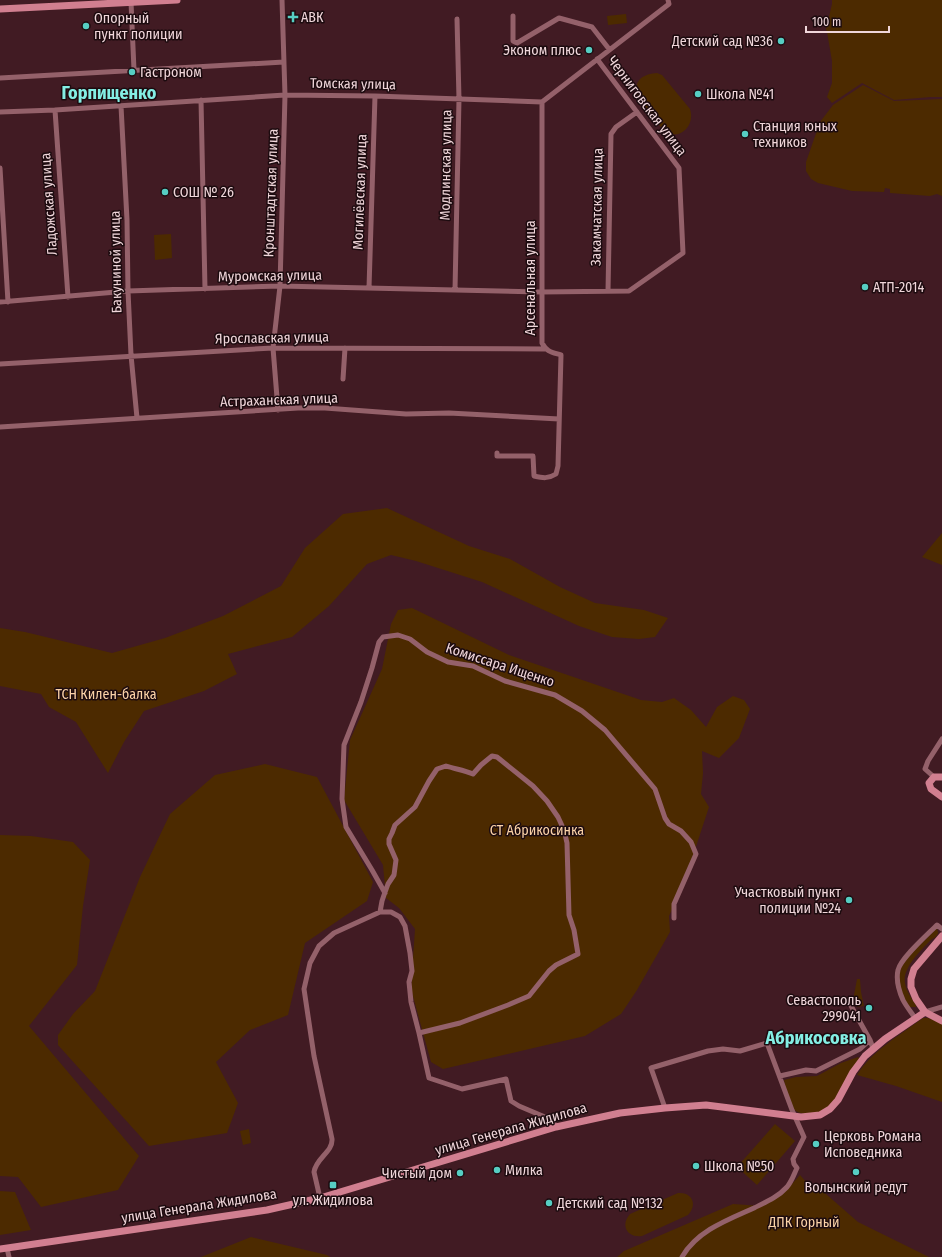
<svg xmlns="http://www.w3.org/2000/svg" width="942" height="1257" viewBox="0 0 942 1257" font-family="'Fira Sans Condensed',sans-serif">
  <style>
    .green { fill: #4c2a00 }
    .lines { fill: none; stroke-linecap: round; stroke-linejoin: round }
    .street { stroke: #94616a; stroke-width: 5 }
    .secondary { stroke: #d17f90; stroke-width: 7 }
    .poi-dot { fill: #56cec3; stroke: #1c0b0f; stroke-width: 1.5 }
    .labels { text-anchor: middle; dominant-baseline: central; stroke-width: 3; stroke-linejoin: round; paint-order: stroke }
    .poi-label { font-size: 14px; fill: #f0d6da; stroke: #1c0b0f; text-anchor: start }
    .street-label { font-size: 14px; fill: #f0d6da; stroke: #1c0b0f }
    .park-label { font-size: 14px; fill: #fcd3a8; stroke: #1c0b0f }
    .district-label { font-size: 18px; font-weight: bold; fill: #84eee4; stroke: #1c0b0f }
  </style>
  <rect width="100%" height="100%" fill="#411b23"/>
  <!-- green -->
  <path class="green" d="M832,0H942V97H931L894,100L862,83L832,103L827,97L832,83V61L827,32L826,29L832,4Z
    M626,14L627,23L608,25L607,16Z
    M657,73L662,75L690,109C696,126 678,143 663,130L637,96C633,80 643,74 657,73Z
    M863,85L894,101L942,99V196L937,194L930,196L890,193V189L885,188L884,192L852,191L818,183L811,179L806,171V162L820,122L833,105Z
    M171,234L172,258L155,260L154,235Z
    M387,508L469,546L510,559L560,587L595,603L644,610L668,618L655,637L639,639L612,637L579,626L482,582L416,561L391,555L367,564L329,606L292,637L228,654L237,674L204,691L144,711L124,742L108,773L76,722L49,707L41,694L0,686V628L25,632L112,653L165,638L223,616L281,586L305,548L343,514Z
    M942,533V565L922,557Z
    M412,608L509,655L641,700L662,702L674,698L691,710L706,727L717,707L733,696L744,700L750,709L739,738L719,758L702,751L703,773L701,794L709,807L683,886L669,916L670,932L637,990L621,1014L585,1036L443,1069L431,1062L411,989L415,929L399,908L386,898L383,865L344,800L350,740L382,669L391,624L398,610Z
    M265,764L317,777L373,882L367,901L305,943L288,1015L250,1030L216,1062L238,1103L227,1133L149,1146L58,1045V1035L73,1014L95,991L140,877L170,814L215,775Z
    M0,835L31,836L73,842L90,860L83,906L77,965L29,1026L139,1156L118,1190L41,1207L18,1177L0,1176Z
    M936,929H937C938,932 939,933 937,935C936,937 934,938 932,939C922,949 902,968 905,983C906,991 912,999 916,1005V1007H910C903,997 897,985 900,972C902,960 927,939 936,929Z
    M857,979H860L861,992L864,1006L857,1007L854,995Z
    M923,1018H928L942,1023V1102L896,1086L857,1075C873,1050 899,1036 923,1018Z
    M858,1057L860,1059C855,1067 833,1105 828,1109C818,1116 796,1118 790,1104C787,1097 786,1088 784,1080L796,1077L817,1076L841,1063Z
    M775,1124L795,1141L757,1185L737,1167Z
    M249,1129L251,1143L243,1145L240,1131Z
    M800,1175L806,1182L818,1187L858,1222L929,1257H617L624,1251L733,1204L762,1206L783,1194Z
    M0,1191L15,1192L31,1230L0,1235Z
    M678,1193C692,1192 698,1204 688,1215L642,1236C627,1238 620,1225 630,1214Z
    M251,1237L327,1255L330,1257H201Z"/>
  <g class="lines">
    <!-- street -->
    <path class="street" d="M131,2L134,70
      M513,16V41L517,43L559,18L592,27L609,49
      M0,78L284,62
      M201,100L205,289
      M121,106L127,220L128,291L131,355L137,418
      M55,110L68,297
      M0,112L55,110L285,95L375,96L542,102L669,4L668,0
      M0,168L8,302
      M369,288L375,96
      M455,290L459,99L457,19
      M608,291L611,134L616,127L637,112
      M0,302L128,291L280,286L541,292L629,291L683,253L679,168L597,59
      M0,364L273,348L545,349
      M343,379L345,348
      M278,410L273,348L280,286L285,95L282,0
      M0,427L298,408H325L406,414L449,413L559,419
      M497,453V456H533L534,476C543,478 548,479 556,474L558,466L561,355C551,352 547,352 542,343V102
      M934,777L925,769L928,761L942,739
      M385,893L372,870L346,827L342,799L344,745L361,702L372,668L379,642L383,637L398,635L410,639L427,652L448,662L473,666L505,681L555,695L582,711L605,730L655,789L665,818L669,824L681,831L691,842L696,854L674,904V918
      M380,912L382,901L384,895L388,884L394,875L396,860L389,844V839L392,833L395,825L415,807L429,781L437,769L446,766C455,769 464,770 473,774L481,765L492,756L497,757L533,786L547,801L558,817L564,830L567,843L569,915L574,930L578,954L556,965L549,971L529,996L508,1005L460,1023L419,1033
      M850,1004L870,1040L873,1048
      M925,1012L942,1007
      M915,1018C911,1012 906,1006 903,1000C899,991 896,979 898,970C901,958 927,935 937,925L942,929
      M780,1076L806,1070L816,1071L860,1049L870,1040
      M665,1108L651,1068L708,1051L723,1049L740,1051L767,1043L792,1110L804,1137L793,1159L794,1164L797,1168C794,1174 792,1181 787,1187C778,1197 766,1202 754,1208C727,1220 697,1231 682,1257
      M320,1198L314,1172C316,1158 333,1152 332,1139L314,1056L304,989L310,963L319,946L334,933L380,912H391L400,917L405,926L410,953L412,971L409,982L411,1002L419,1033L429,1078L462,1089L506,1079L511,1101L519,1106L552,1120L556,1127
      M7,1248L9,1257"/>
    <!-- secondary -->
    <path class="secondary" d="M0,9L177,0
      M942,777H934L929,783L931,789L942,797
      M942,936L914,969L911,979V987L916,999L925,1012L942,1021
      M0,1249L267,1210L320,1198L556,1127L620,1113L665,1108L706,1105L801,1117L820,1115L830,1109L838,1100L853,1072L865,1056L885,1039L925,1012"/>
  </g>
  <!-- markers -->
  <g class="poi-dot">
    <path d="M291 11h4v4h4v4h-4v4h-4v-4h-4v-4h4z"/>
    <circle cx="86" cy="26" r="4"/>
    <circle cx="781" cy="41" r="4"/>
    <circle cx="589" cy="50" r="4"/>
    <circle cx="132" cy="72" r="4"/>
    <circle cx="698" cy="94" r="4"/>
    <circle cx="745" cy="134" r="4"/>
    <circle cx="165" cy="192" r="4"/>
    <circle cx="865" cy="287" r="4"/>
    <circle cx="849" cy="900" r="4"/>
    <circle cx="869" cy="1008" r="4"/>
    <circle cx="816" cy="1144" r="4"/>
    <circle cx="696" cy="1166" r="4"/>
    <circle cx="497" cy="1170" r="4"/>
    <circle cx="856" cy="1172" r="4"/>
    <circle cx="460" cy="1173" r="4"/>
    <rect x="329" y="1181" width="8" height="8" rx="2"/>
    <circle cx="549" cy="1203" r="4"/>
  </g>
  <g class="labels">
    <!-- poi labels -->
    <g class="poi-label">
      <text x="301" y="17">АВК</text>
      <text x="94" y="18">Опорный<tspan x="94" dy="16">пункт полиции</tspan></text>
      <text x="773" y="41" text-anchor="end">Детский сад №36</text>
      <text x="581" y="50" text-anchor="end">Эконом плюс</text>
      <text x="140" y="72">Гастроном</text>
      <text x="706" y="94">Школа №41</text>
      <text x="753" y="126">Станция юных<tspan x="753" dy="16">техников</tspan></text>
      <text x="173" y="192">СОШ № 26</text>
      <text x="873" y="287">АТП-2014</text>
      <text x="841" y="892" text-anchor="end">Участковый пункт<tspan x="841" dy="16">полиции №24</tspan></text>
      <text x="861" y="1000" text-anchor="end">Севастополь<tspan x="861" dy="16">299041</tspan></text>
      <text x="824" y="1136">Церковь Романа<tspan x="824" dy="16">Исповедника</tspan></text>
      <text x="704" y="1166">Школа №50</text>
      <text x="505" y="1170">Милка</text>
      <text x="452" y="1173" text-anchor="end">Чистый дом</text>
      <text x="856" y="1187" text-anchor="middle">Волынский редут</text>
      <text x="333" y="1200" text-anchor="middle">ул. Жидилова</text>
      <text x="557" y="1203">Детский сад №132</text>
    </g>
    <!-- street labels -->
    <g class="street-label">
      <text transform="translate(353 84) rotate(1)">Томская улица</text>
      <text transform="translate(647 106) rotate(53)">Черниговская улица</text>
      <text transform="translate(446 165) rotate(-89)">Модлинская улица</text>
      <text transform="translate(360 192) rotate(-88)">Могилёвская улица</text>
      <text transform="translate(271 193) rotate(-88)">Кронштадтская улица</text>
      <text transform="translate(49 204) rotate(-94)">Ладожская улица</text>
      <text transform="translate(597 207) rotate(-89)">Закамчатская улица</text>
      <text transform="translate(116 262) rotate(-91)">Бакуниной улица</text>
      <text transform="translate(270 276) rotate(-1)">Муромская улица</text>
      <text transform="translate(530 278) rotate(-90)">Арсенальная улица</text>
      <text transform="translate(272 338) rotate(-1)">Ярославская улица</text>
      <text transform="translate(279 400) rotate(-2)">Астраханская улица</text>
      <text transform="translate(500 665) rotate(18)">Комиссара Ищенко</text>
      <text transform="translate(511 1129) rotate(-16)">улица Генерала Жидилова</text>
      <text transform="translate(199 1206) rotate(-9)">улица Генерала Жидилова</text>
    </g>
    <!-- park labels -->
    <g class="park-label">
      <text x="106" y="694">ТСН Килен-балка</text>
      <text x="537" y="830">СТ Абрикосинка</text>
      <text x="804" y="1222">ДПК Горный</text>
    </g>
    <!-- district labels -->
    <g class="district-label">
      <text x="109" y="93">Горпищенко</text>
      <text x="816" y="1038">Абрикосовка</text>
    </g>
  </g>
  <!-- scale -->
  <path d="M806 26v6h83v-6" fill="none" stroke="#f0d6da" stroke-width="2"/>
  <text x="812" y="26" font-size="12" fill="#f0d6da" stroke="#1c0b0f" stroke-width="3" paint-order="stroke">100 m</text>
</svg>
